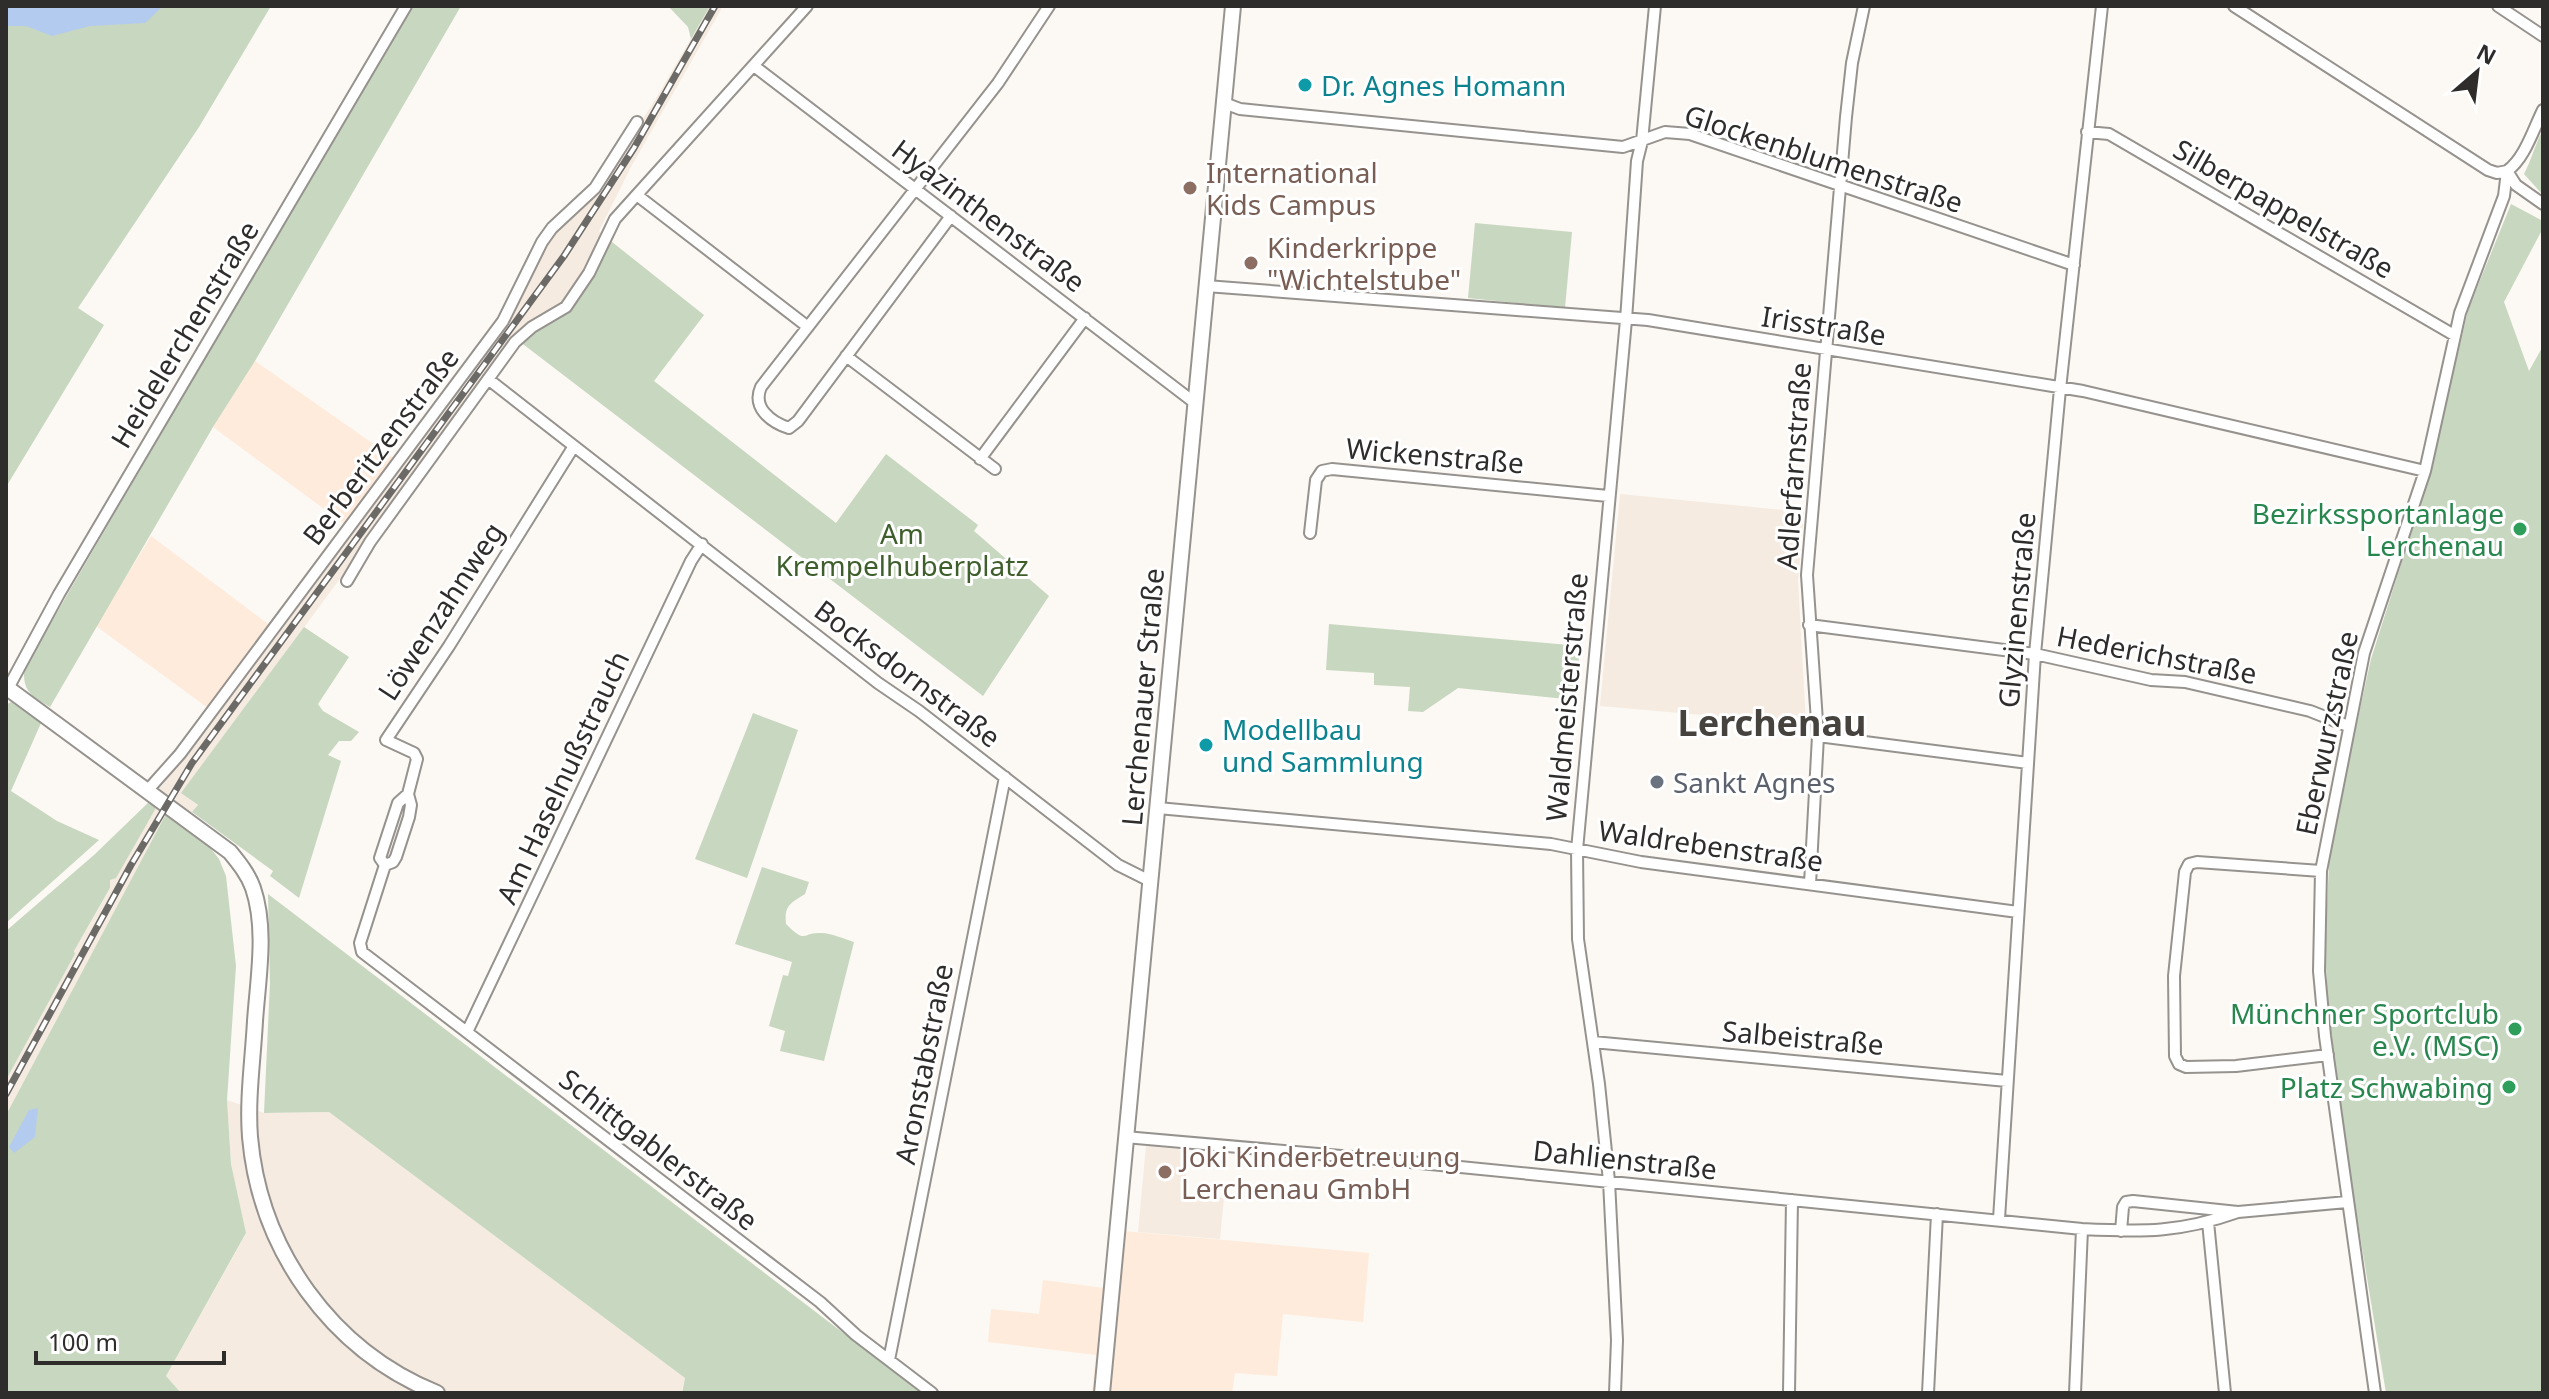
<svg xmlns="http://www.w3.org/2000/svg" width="2549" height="1399" viewBox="0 0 2549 1399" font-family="'Noto Sans',sans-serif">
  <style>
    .commercial { fill: #feebdb }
    .built { fill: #f5ebe0 }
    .green { fill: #c8d7c0 }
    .water { fill: #b3cbee }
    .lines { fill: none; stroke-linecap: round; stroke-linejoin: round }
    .street-casing { stroke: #96928e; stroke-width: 14 }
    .secondary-casing { stroke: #96928e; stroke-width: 18 }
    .street { stroke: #fff; stroke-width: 10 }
    .secondary { stroke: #fff; stroke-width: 14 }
    .rail-casing { stroke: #6b6a67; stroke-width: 7 }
    .rail { stroke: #fff; stroke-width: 4; stroke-dasharray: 12; stroke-linecap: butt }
    .culture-dot { fill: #0f9aa8; stroke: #fff; stroke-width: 3 }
    .education-dot { fill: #8d6e63; stroke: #fff; stroke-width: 3 }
    .leisure-dot { fill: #2e9e5b; stroke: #fff; stroke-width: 3 }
    .worship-dot { fill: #6b7280; stroke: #fff; stroke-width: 3 }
    .labels { text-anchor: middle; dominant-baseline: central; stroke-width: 6; stroke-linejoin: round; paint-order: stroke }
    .culture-label { font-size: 28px; fill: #0d838f; stroke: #fff; text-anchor: start }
    .street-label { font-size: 28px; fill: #2e2d2b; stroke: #fff }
    .education-label { font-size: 28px; fill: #785e54; stroke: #fff; text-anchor: start }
    .leisure-label { font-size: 28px; fill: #27864d; stroke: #fff; text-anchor: end }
    .park-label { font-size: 28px; fill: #3e5e2b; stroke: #fff }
    .worship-label { font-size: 28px; fill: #5b616d; stroke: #fff; text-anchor: start }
    .district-label { font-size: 36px; font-weight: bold; fill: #46433f; stroke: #fff }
  </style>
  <rect width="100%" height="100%" fill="#fcf8f3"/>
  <!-- commercial -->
  <path class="commercial" d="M255,361L402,464L354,531L213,427Z
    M151,536L268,624L208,708L96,626Z
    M1111,1230L1369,1253L1363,1322L1283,1314L1277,1376L1235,1373L1232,1393H1092L1096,1355L988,1342L991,1309L1039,1314L1043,1280L1104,1288Z"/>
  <!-- built -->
  <path class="built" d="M710,6H723L632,165L599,231L607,238L600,263L587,284L564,307L526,327L414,473L339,580L182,793L198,806L192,812L166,814L6,1115V1080L75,954L74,951L110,889V880L157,806L150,801L279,633L506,325L545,243L598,189L655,100Z
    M1620,494L1804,512L1798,581L1806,724L1600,706Z
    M227,1100L264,1113L329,1112L685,1378L681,1393H181L166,1376L246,1234L231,1164Z
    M1146,1146L1188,1150L1184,1193L1224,1198L1220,1239L1138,1232Z"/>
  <!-- green -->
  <path class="green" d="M6,6H271L199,127L78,308L104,325L6,487Z
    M410,6H461L255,361L213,427L50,707C31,695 23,692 24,669Z
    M668,6H710L691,39L688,27Z
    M2543,130V195L2524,174C2532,159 2535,144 2543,130Z
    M2511,204L2543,221V228L2504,302L2529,371L2543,346V1393H2386L2353,1193L2329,1026L2325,946L2330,845L2371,659L2429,476L2468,310Z
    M1475,223L1572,232L1565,308L1468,298Z
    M607,238L704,315L654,381L836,523L886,454L978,525L974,531L1049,596L983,696L515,338C559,310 593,292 607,238Z
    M1329,624L1580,646L1575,700L1458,688L1423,712L1408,711L1410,687L1374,685V673L1326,670Z
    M304,627L349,657L318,704L323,711L359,732L351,741H339L328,755L341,761L299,898L270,876L273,871L192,812L198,805L181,793Z
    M11,702L41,723L11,791L57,821L99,840L6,923V705Z
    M753,713L798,730L747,878L695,859Z
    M150,801L157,806L116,878L110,880V888L74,951L75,954L6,1080V931L94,855Z
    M166,814L204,840L219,859L226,876L236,966L227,1100L231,1164L246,1233L166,1376L181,1393H6V1115Z
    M762,867L809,882L805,894C791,903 784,905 786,924C807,945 801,932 821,933C831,933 844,939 854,942L824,1061L780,1051L785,1031L769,1026L783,975L788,976L792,962L735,944Z
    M268,894L922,1393H682L685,1378L329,1112L264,1113L270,983Z"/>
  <!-- water -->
  <path class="water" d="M6,6H163L145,23L90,26L52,36L26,26H6Z
    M38,1108L35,1137L14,1153L9,1147L29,1110Z"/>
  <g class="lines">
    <defs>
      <path id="street" d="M2234,6L2488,170L2497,173L2507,171
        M2498,6L2543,36
        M754,66L1195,403
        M1224,103L1240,109L1623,147L1665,132L1690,134L2074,265
        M2087,132L2109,134L2454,335
        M2507,171L2516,185L2543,204
        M638,196L808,327
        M951,216L798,421L789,428C770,422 752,407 761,387L998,83L1049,6
        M1206,286L1648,320L2083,391L2425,471
        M846,356L995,469
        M488,379L878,683L919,711L1118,865L1150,881
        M574,446L449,646L386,740L414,753L417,759L408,794L411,805L409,817L396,857L393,862L385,865L360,943L362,952L820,1302L856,1335L932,1393
        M980,459L1085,318
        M1310,533L1316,480L1322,471L1332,469L1608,496
        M347,581L370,542L515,342L532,327L566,307L589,273L615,219L807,6
        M1809,625L2035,654L2151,680L2185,682L2310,711L2348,726
        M6,692L59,594L406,6
        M1818,736L2028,763
        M147,791L180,754L503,321L542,242L552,228L595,188L637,122
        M1158,808L1551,844L1641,862L2018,912
        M385,865L380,858L398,803L408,794
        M2321,871L2197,862L2189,864L2185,872L2174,976L2175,1056L2179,1064L2186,1067L2236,1066L2328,1055
        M1810,884L1818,736L1807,575L1846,117L1852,63L1864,6
        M467,1032L691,561L702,544
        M1593,1042L2007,1081
        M1125,1137L1410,1162L2082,1229C2144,1232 2179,1233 2238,1212
        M1999,1219L2035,654L2060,389L2102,6
        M2208,1222L2225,1393
        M2121,1231L2123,1207L2126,1202L2133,1201L2238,1212L2347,1202
        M889,1360L1005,777
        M1615,1393L1617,1340L1609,1181L1599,1084L1578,939L1577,850L1626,320L1637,161L1642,141L1655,6
        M1789,1393L1792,1200
        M1928,1393L1937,1214
        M2075,1393L2082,1229
        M2375,1393L2325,1036L2319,971L2321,871L2364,653L2425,471L2460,313L2504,196L2507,171C2525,158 2533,130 2543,110"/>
      <path id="secondary" d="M6,687L230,852C239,863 248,874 253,888C267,929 258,978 255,1021C253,1059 247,1099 250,1137C260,1250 331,1350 437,1393
        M1102,1393L1233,6"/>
    </defs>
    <!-- street casing -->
    <use href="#street" class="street-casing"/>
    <!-- secondary casing -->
    <use href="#secondary" class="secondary-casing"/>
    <!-- street -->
    <use href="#street" class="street"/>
    <!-- secondary -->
    <use href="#secondary" class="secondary"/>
    <defs>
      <path id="rail" d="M6,1094L131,865L192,763L564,256L634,148L715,6"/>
    </defs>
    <!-- rail casing -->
    <use href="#rail" class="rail-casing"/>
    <!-- rail -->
    <use href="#rail" class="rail"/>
  </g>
  <!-- markers -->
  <g class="culture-dot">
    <circle cx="1305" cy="85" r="8"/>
    <circle cx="1206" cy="745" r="8"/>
  </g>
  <g class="education-dot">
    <circle cx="1190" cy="188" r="8"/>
    <circle cx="1251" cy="263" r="8"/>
    <circle cx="1165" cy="1172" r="8"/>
  </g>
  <g class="leisure-dot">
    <circle cx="2520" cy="529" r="8"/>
    <circle cx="2515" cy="1029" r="8"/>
    <circle cx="2509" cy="1087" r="8"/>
  </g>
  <circle class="worship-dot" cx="1657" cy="782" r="8"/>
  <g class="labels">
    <!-- culture labels -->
    <g class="culture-label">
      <text x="1321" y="85">Dr. Agnes Homann</text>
      <text x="1222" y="729">Modellbau<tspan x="1222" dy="32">und Sammlung</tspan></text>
    </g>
    <!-- street labels -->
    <g class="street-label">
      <text transform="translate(1824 158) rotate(18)">Glockenblumenstraße</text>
      <text transform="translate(2284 208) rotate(30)">Silberpappelstraße</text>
      <text transform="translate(989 215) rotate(37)">Hyazinthenstraße</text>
      <text transform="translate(1824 325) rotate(9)">Irisstraße</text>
      <text transform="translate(184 334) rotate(-59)">Heidelerchenstraße</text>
      <text transform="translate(380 446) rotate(-53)">Berberitzenstraße</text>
      <text transform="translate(1435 455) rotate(5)">Wickenstraße</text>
      <text transform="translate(1793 466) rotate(-86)">Adlerfarnstraße</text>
      <text transform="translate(2016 610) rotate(-85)">Glyzinenstraße</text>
      <text transform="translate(440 611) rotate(-57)">Löwenzahnweg</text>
      <text transform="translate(2157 654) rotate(11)">Hederichstraße</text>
      <text transform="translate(908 673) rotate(37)">Bocksdornstraße</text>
      <text transform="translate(1142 697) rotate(-85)">Lerchenauer Straße</text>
      <text transform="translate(1566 697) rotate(-85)">Waldmeisterstraße</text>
      <text transform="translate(2326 733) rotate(-78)">Eberwurzstraße</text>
      <text transform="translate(562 777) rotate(-65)">Am Haselnußstrauch</text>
      <text transform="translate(1711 845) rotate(8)">Waldrebenstraße</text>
      <text transform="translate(1803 1037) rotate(5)">Salbeistraße</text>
      <text transform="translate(923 1064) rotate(-79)">Aronstabstraße</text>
      <text transform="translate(659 1149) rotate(38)">Schittgablerstraße</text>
      <text transform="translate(1625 1159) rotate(6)">Dahlienstraße</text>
    </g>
    <!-- education labels -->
    <g class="education-label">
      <text x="1206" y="172">International<tspan x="1206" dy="32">Kids Campus</tspan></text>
      <text x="1267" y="247">Kinderkrippe<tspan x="1267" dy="32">"Wichtelstube"</tspan></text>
      <text x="1181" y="1156">Joki Kinderbetreuung<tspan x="1181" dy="32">Lerchenau GmbH</tspan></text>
    </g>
    <!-- leisure labels -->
    <g class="leisure-label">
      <text x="2504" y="513">Bezirkssportanlage<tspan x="2504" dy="32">Lerchenau</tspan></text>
      <text x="2499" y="1013">Münchner Sportclub<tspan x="2499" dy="32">e.V. (MSC)</tspan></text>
      <text x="2493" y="1087">Platz Schwabing</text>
    </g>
    <!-- park labels -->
    <g class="park-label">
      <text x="902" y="533">Am<tspan x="902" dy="32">Krempelhuberplatz</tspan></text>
    </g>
    <!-- worship labels -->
    <g class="worship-label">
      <text x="1673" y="782">Sankt Agnes</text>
    </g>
    <!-- district labels -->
    <g class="district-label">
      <text x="1772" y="722">Lerchenau</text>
    </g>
  </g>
  <!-- border -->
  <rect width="2549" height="1399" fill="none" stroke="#2e2d2b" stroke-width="16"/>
  <!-- north arrow -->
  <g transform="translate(2477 72) rotate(28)" stroke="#ffffff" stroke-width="6" paint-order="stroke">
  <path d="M0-6L14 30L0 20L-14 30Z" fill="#2e2d2b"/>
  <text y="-12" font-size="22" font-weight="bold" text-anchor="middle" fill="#2e2d2b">N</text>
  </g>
  <!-- scale -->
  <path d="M36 1351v12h188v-12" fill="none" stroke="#2e2d2b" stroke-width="4"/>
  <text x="48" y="1351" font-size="24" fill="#2e2d2b" stroke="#ffffff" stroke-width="6" paint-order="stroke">100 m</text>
</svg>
